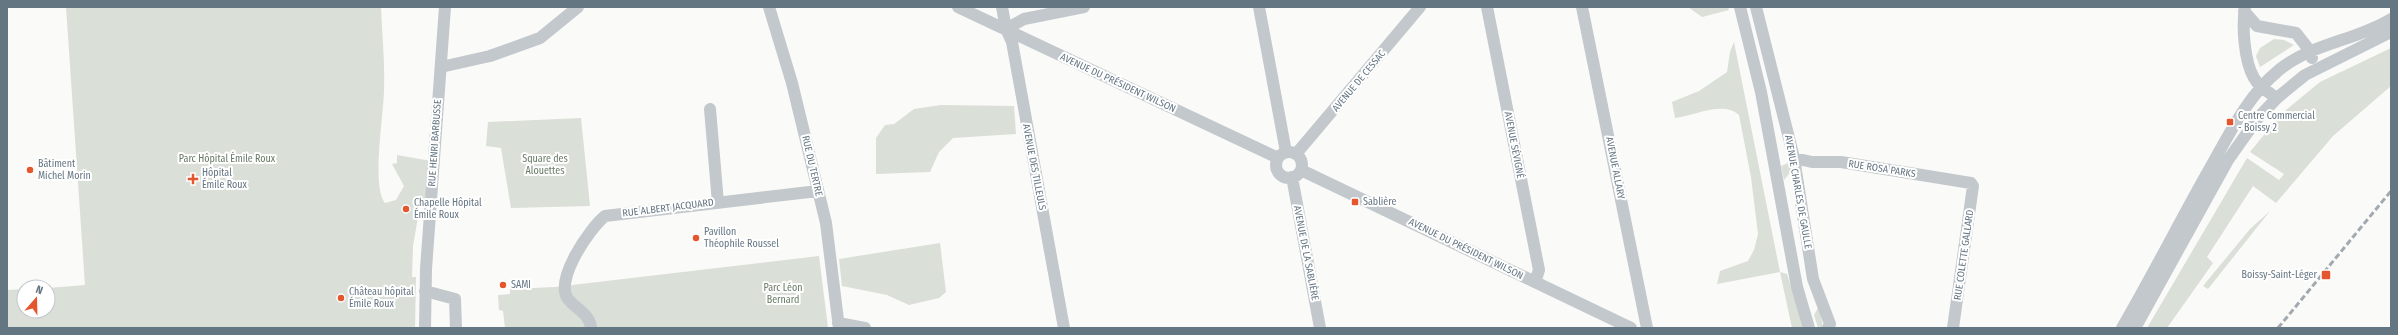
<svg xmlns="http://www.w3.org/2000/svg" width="2398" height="335" viewBox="0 0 2398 335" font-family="'Fira Sans Condensed',sans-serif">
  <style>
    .green { fill: #dadfd7 }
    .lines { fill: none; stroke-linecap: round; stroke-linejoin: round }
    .minor { stroke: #c3c8cc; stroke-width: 12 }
    .rail { stroke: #a2aab0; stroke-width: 3; stroke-dasharray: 6 3; stroke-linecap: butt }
    .poi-dot { fill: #e4572e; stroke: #fff; stroke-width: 1.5 }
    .labels { text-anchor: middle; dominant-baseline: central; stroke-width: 4; stroke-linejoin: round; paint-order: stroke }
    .street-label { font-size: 10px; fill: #657683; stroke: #fff }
    .poi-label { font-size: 10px; fill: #657683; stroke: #fff; text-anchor: start }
    .park-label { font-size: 10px; fill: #687a64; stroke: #fff }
  </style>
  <rect width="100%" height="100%" fill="#fafaf8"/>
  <!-- green -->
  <path class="green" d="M66,7H381C382,34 385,62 384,89C384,114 371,186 385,203L396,200L404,186L392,164L397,163V155L431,161L425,203L420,205L413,246L412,277H416L415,328H7V290L24,289V311H48V288L85,285Z
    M1688,7H1728L1729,10L1702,17Z
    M2274,39L2284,40L2294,45L2260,67L2256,56L2260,48Z
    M1734,42L1780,272L1787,274L1804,328H1792L1780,272L1717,284L1720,271L1748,261L1754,250L1758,234L1751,177L1739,115C1724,100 1693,116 1675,118L1672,102L1699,91L1727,72L1730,52Z
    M2391,48V86L2333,136L2276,203L2253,186L2207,257L2213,263L2167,328H2147L2247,158L2279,180L2284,174L2250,152L2280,115L2320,82Z
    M941,105L1014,106L1016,134L953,138L939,152L930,172L876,174V138L885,125L894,124L914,109Z
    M581,118L590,206L511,208L501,148L486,146L488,122Z
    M1788,163L1792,164L1793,169L1784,180L1781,166Z
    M2270,211L2208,289L2203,286L2250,229Z
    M940,243L946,292L939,298L909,305L887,295L842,286L839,259Z
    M819,256L828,328H505L503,311L499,310L498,295L510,294V289L555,287Z
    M1819,306L1823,328H1818L1814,315Z"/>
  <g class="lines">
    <!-- minor -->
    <path class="minor" d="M769,7L792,83L826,223L839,328
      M958,7L1278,158
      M1002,7L1006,29L1012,42L1064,328
      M1259,7L1286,152
      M1487,7L1539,270L1535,282
      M1582,7L1647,328
      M1740,7L1761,92L1797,287L1809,328
      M1756,7L1794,158L1813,279L1830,324L1828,328
      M2245,7C2242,26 2244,61 2254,78C2259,87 2268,92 2277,98
      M2244,11L2257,26L2296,33L2310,51L2312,58
      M1006,29L1024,19L1084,7
      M441,67L490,56L540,38L578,7
      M710,109L718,203
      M1276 165a13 13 0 1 1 26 0a13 13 0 1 1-26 0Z
      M1296,154L1420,7
      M1794,158L1812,162H1841L1971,183L1973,186L1953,328
      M1301,170L1631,328
      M1292,177L1320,328
      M425,291L455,299L456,328
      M838,323L865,328
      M425,328L426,269L445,7
      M591,328C590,314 576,309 568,299C554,280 590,228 605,216L818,191
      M2122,328C2151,278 2177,227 2205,177C2227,139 2245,98 2279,70C2312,43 2355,41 2391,19
      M2135,328L2228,160L2257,119L2277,98L2305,75L2391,32"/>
    <!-- rail -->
    <path class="rail" d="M2278,328L2391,191"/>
  </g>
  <!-- markers -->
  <g class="poi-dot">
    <rect x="2226" y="118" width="8" height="8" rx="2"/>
    <circle cx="30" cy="170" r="4"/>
    <path d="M191 173h4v4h4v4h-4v4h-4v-4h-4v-4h4z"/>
    <rect x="1351" y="198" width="8" height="8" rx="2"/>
    <circle cx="406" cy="209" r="4"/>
    <circle cx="696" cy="238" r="4"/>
    <rect x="2321" y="270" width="10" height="10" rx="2"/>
    <circle cx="503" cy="285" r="4"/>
    <circle cx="341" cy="298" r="4"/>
  </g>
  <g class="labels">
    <!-- street labels -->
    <g class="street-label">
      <text transform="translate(1359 81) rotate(-50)">AVENUE DE CESSAC</text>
      <text transform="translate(1118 83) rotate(25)">AVENUE DU PRÉSIDENT WILSON</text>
      <text transform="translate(435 143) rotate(-86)">RUE HENRI BARBUSSE</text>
      <text transform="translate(1514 145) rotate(79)">AVENUE SÉVIGNÉ</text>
      <text transform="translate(812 166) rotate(77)">RUE DU TERTRE</text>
      <text transform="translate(1034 167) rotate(79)">AVENUE DES TILLEULS</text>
      <text transform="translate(1615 168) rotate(79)">AVENUE ALLARY</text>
      <text transform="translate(1882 169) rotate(9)">RUE ROSA PARKS</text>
      <text transform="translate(1798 192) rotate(80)">AVENUE CHARLES DE GAULLE</text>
      <text transform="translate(668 208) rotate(-7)">RUE ALBERT JACQUARD</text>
      <text transform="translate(1466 249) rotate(26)">AVENUE DU PRÉSIDENT WILSON</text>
      <text transform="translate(1306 253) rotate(79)">AVENUE DE LA SABLIÈRE</text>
      <text transform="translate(1964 255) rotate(-82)">RUE COLETTE GALLARD</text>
    </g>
    <!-- poi labels -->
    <g class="poi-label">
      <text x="2238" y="116">Centre Commercial<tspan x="2238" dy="12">- Boissy 2</tspan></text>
      <text x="38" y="164">Bâtiment<tspan x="38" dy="12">Michel Morin</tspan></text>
      <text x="202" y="173">Hôpital<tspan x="202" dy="12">Émile Roux</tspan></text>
      <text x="1363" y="202">Sablière</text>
      <text x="414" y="203">Chapelle Hôpital<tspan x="414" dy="12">Émile Roux</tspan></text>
      <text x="704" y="232">Pavillon<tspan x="704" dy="12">Théophile Roussel</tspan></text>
      <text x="2317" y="275" text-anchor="end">Boissy-Saint-Léger</text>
      <text x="511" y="285">SAMI</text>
      <text x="349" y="292">Château hôpital<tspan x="349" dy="12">Émile Roux</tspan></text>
    </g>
    <!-- park labels -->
    <g class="park-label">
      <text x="227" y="159">Parc Hôpital Émile Roux</text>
      <text x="545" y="159">Square des<tspan x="545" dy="12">Alouettes</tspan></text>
      <text x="783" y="288">Parc Léon<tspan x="783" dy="12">Bernard</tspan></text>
    </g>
  </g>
  <!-- border -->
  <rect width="2398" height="335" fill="none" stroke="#657683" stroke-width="16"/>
  <!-- north arrow -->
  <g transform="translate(36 299) rotate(20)"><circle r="19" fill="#ffffff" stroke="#c1c8cd"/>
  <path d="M0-3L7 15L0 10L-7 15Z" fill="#e4572e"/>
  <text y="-6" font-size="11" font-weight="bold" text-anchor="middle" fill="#657683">N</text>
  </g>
</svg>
